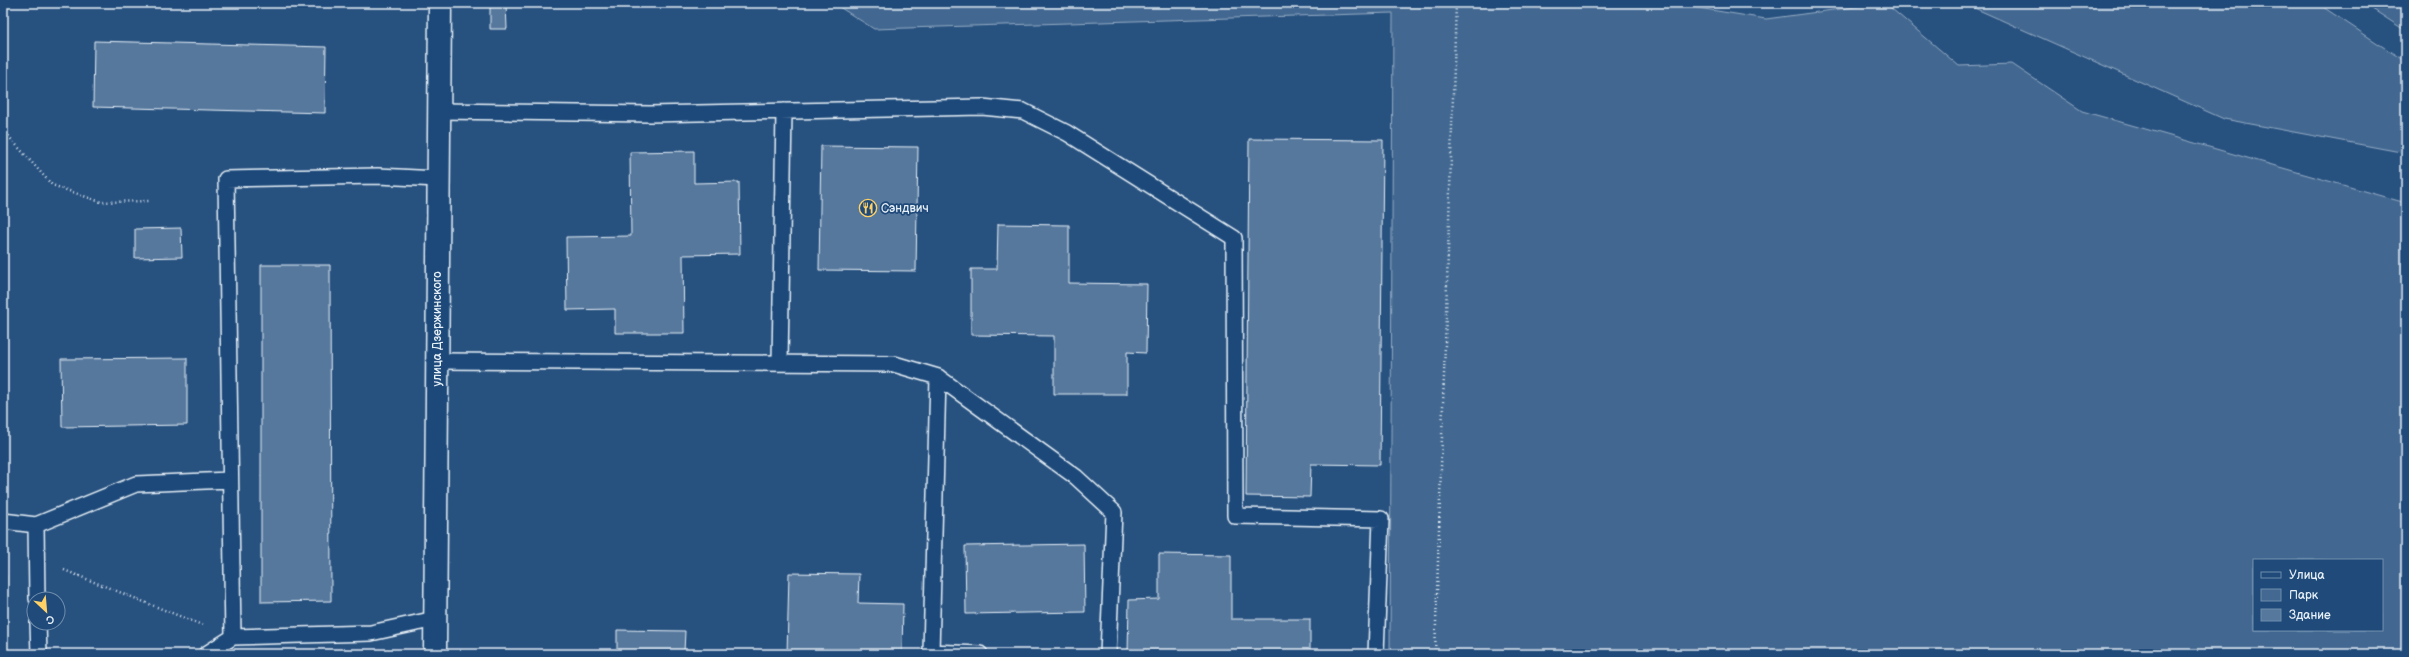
<svg xmlns="http://www.w3.org/2000/svg" width="2409" height="657" viewBox="0 0 2409 657" font-family="'Balsamiq Sans',sans-serif">
  <style>
    .green { fill: #436891; stroke: #96acc4; fill-rule: evenodd }
    .building { fill: #57789d; stroke: #e8f1f8 }
    .lines { fill: none; stroke-linecap: round; stroke-linejoin: round }
    .lane-casing { stroke: #e8f1f8; stroke-width: 18 }
    .secondary-casing { stroke: #e8f1f8; stroke-width: 25 }
    .path { stroke: #e8f1f8; stroke-width: 2.5; stroke-dasharray: 1 3; stroke-linecap: butt }
    .lane { stroke: #1f4a7a; stroke-width: 15 }
    .secondary { stroke: #1f4a7a; stroke-width: 22 }
    .labels { text-anchor: middle; dominant-baseline: central; stroke-width: 3.5; stroke-linejoin: round; paint-order: stroke }
    .poi-label { font-size: 12px; fill: #e8f1f8; stroke: #1f4a7a; text-anchor: start }
    .street-label { font-size: 12px; fill: #e8f1f8; stroke: #1f4a7a }
  </style>
  <rect width="100%" height="100%" fill="#27517f"/>
  <filter id="ink" filterUnits="userSpaceOnUse"><feTurbulence type="fractalNoise" baseFrequency=".025" numOctaves="2"/><feDisplacementMap in="SourceGraphic" scale="8" xChannelSelector="R" yChannelSelector="G"/><feConvolveMatrix kernelMatrix="1 2 1 2 8 2 1 2 1" color-interpolation-filters="sRGB"/></filter>
  <g filter="url(#ink)">
    <!-- green -->
    <path class="green" d="M833,3H1668L1766,19L1885,3L1959,66L2012,64L2082,111L2406,203V654H1390L1393,13L874,29ZM2254,560H2382V630H2254Z
      M1963,3H2317L2406,62V153L2224,119Z
      M2363,3H2406V31Z"/>
    <!-- building -->
    <path class="building" d="M490,3H506L507,29H490Z
      M94,41L326,47L325,113L93,107Z
      M1249,139L1383,140L1380,465L1311,464L1310,497L1246,496Z
      M821,146L918,147L916,271L819,270Z
      M694,151V183L739,182L740,254L683,255L684,333H615V309L567,310L566,237L631,236L630,152Z
      M998,224L1069,225V283L1147,284L1146,353L1127,352V394H1054V336L971,335V269H997Z
      M181,228L182,257L135,258V229Z
      M261,265H330L331,601L261,602Z
      M187,358V425L62,427L61,359Z
      M1084,544L1085,612L966,614L965,546Z
      M1159,554L1231,555V619H1310V654H1128L1129,600L1159,599Z
      M789,573L859,574L858,603L903,604L902,654H787Z
      M3,575H6V654H3Z
      M617,630L685,631L684,652L773,654H617Z"/>
    <g class="lines">
      <defs>
        <path id="lane" d="M439,111L650,114L982,107L1023,111L1067,133L1234,238L1235,516L1381,519L1376,654
          M437,361L894,364L938,377L931,652L980,654
          M780,363L784,111
          M938,377L1076,477L1114,512L1108,654
          M3,521L36,525L136,484L229,480
          M36,525L37,599
          M38,623L39,654
          M233,637L226,179L378,176L438,179
          M206,654L233,637L371,633L435,619"/>
        <path id="secondary" d="M435,654L440,3"/>
      </defs>
      <!-- lane casing -->
      <use href="#lane" class="lane-casing"/>
      <!-- secondary casing -->
      <use href="#secondary" class="secondary-casing"/>
      <!-- path -->
      <path class="path" d="M3,125L10,138L52,185L101,202L150,201
        M64,570L202,625
        M1435,654L1456,3"/>
      <!-- lane -->
      <use href="#lane" class="lane"/>
      <!-- secondary -->
      <use href="#secondary" class="secondary"/>
    </g>
  </g>
  <!-- icons -->
  <defs>
    <symbol id="restaurant-ring" viewBox="-11 -11 22 22"><circle r="9.5" fill="#1f4a7a" stroke="#ffd166" stroke-width="1.5"/><path d="M-5-6h1v4h1v-4h1v4h1v-4h1v5L-1.5 .5V6h-2V.5L-5-1ZM5-6V6H3V1.5H1.5Q1.5-4 5-6Z" fill="#ffd166"/></symbol>
  </defs>
  <g fill-rule="evenodd">
    <use href="#restaurant-ring" x="858" y="198" width="20" height="20"/>
  </g>
  <g class="labels">
    <!-- poi labels -->
    <g class="poi-label">
      <text x="881" y="208">Сэндвич</text>
    </g>
    <!-- street labels -->
    <g class="street-label">
      <text transform="translate(437 329) rotate(-90)">улица Дзержинского</text>
    </g>
  </g>
  <!-- margin -->
  <rect width="2409" height="657" fill="none" stroke="#1f4a7a" stroke-width="16"/>
  <rect x="8" y="8" width="2393" height="641" fill="none" stroke="#e8f1f8" stroke-width="1.5" filter="url(#ink)"/>
  <!-- legend -->
  <rect x="2253" y="559" width="130" height="72" fill="#1f4a7a" stroke="#6f8dac"/>
  <rect x="2261" y="572" width="20" height="6" fill="#1f4a7a" stroke="#6f8dac"/>
  <text x="2289" y="579" font-size="12" fill="#e8f1f8">Улица</text>
  <rect x="2261" y="589" width="20" height="12" fill="#436891" stroke="#6f8dac"/>
  <text x="2289" y="599" font-size="12" fill="#e8f1f8">Парк</text>
  <rect x="2261" y="609" width="20" height="12" fill="#57789d" stroke="#6f8dac"/>
  <text x="2289" y="619" font-size="12" fill="#e8f1f8">Здание</text>
  <!-- north arrow -->
  <g transform="translate(46 611) rotate(154)"><circle r="19" fill="#1f4a7a" stroke="#6f8dac"/>
  <path d="M0-3L7 15L0 10L-7 15Z" fill="#ffd166"/>
  <text y="-6" font-size="11" font-weight="bold" text-anchor="middle" fill="#e8f1f8">С</text>
  </g>
</svg>
